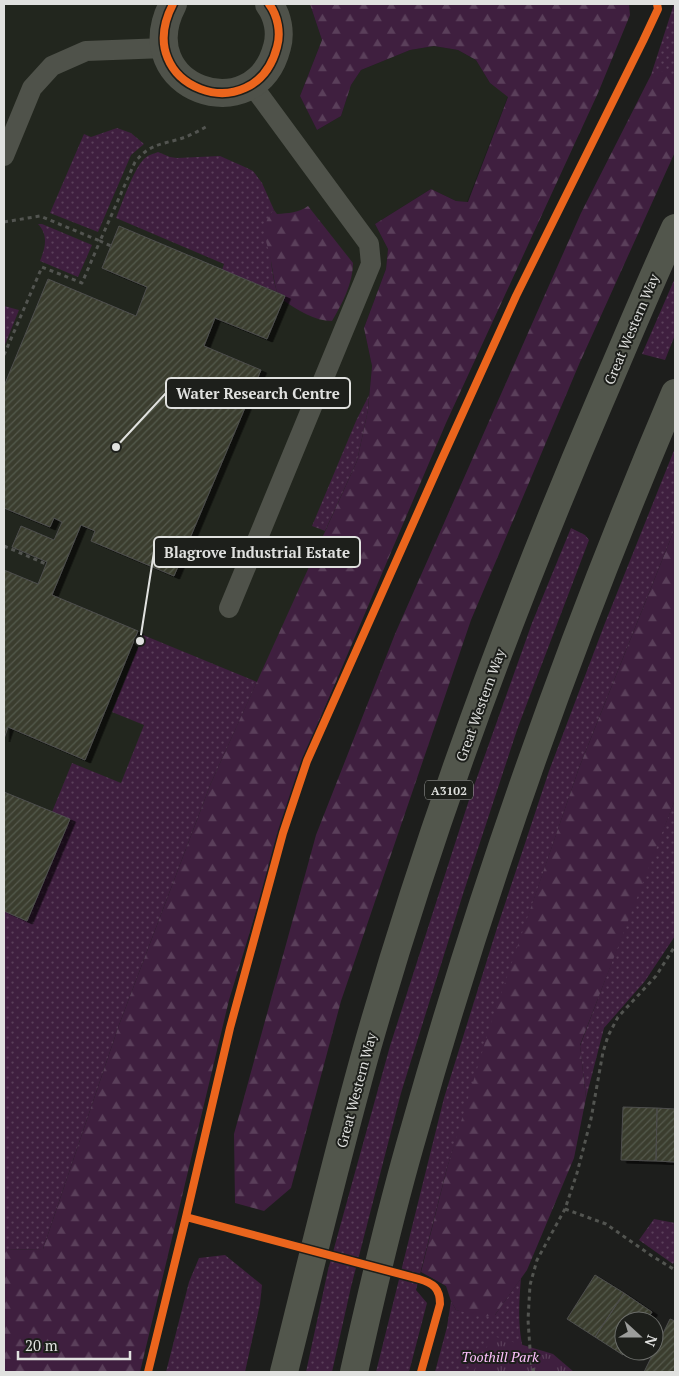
<svg xmlns="http://www.w3.org/2000/svg" width="679" height="1376" viewBox="0 0 679 1376" font-family="'PT Serif',serif">
  <style>
    .built { fill: #22261e }
    .grass { fill: url(#grass-dots) }
    .forest { fill: url(#forest-firs) }
    .park { fill: url(#park-tufts) }
    .building { fill: url(#building-hatch); stroke: #4e4e4d; filter: url(#shadow) }
    .lines { fill: none; stroke-linecap: round; stroke-linejoin: round }
    .path { stroke: #525450; stroke-width: 3; stroke-dasharray: 4 4; stroke-linecap: butt }
    .service { stroke: #4f524a; stroke-width: 20 }
    .minor { stroke: #4f524a; stroke-width: 28 }
    .primary { stroke: #52564c; stroke-width: 28 }
    .cycleway-casing { stroke: #1d1f1b; stroke-width: 11 }
    .cycleway { stroke: #eb651d; stroke-width: 8 }
    .labels { text-anchor: middle; dominant-baseline: central; stroke-width: 4; stroke-linejoin: round; paint-order: stroke }
    .shield { fill: #1d1f1b; stroke: #a6a7a4; stroke-width: 1 }
    .shield-label { font-size: 12px; font-weight: bold; fill: #e0e1df }
    .street-label { font-size: 14px; fill: #e0e1df; stroke: #1d1f1b }
    .park-label { font-size: 14px; font-style: italic; fill: #fec1fd; stroke: #1d1f1b }
    .leader { fill: none; stroke: #e0e1df; stroke-width: 2 }
    .callout-dot { fill: #e0e1df; stroke: #1d1f1b; stroke-width: 2 }
    .callout { fill: #1d1f1b; stroke: #e0e1df; stroke-width: 2 }
    .callout-label { font-size: 15px; text-anchor: middle; font-weight: bold; fill: #e0e1df }
  </style>
  <defs>
    <pattern id="grass-dots" width="8" height="8" patternUnits="userSpaceOnUse" patternTransform="scale(1.25)"><rect width="8" height="8" fill="#3f1f3f"/><path d="M2 2h.1M6 6h.1" fill="none" stroke="#5a3f5a" stroke-width="1.8" stroke-linecap="round"/></pattern>
    <pattern id="forest-firs" width="22" height="20" patternUnits="userSpaceOnUse" patternTransform="scale(1.25)"><rect width="22" height="20" fill="#3f1f3f"/><path d="M5 1l3.5 6h-7zM16 11l3.5 6h-7z" fill="#5a3f5a"/></pattern>
    <pattern id="park-tufts" width="24" height="20" patternUnits="userSpaceOnUse" patternTransform="scale(1.25)"><rect width="24" height="20" fill="#3f1f3f"/><path d="M3 7l-1-3M5 7V3M7 7l1-3M15 17l-1-3M17 17v-4M19 17l1-3" fill="none" stroke="#5a3f5a"/></pattern>
    <pattern id="building-hatch" width="6" height="6" patternUnits="userSpaceOnUse" patternTransform="scale(1.25)"><rect width="6" height="6" fill="#3a3e2f"/><path d="M-1 1l2-2M0 6l6-6M5 7l2-2" fill="none" stroke="#565a4d"/></pattern>
    <filter id="shadow"><feDropShadow dx="5.5" dy="3" stdDeviation="0" flood-color="#0009"/></filter>
  </defs>
  <rect width="100%" height="100%" fill="#1d1e1c"/>
  <!-- built -->
  <path class="built" d="M4,4H310L322,40L300,96L317,130L341,116L351,85L361,70L410,50L434,46L458,50L476,60L490,83L508,96L467,202L456,201L431,189L375,224L388,249L386,269L364,328L372,366L368,410L357,461L4,1250Z"/>
  <!-- grass -->
  <path class="grass" d="M674,4H675V78L651,75Z
    M117,128L131,133L144,144L131,155L98,232L50,213L84,134L91,137Z
    M158,152L170,157L177,158L220,156L247,168L253,171L262,183L274,210L270,215C270,240 269,267 277,292L222,270L224,264L116,218C122,204 133,170 144,159C148,155 153,154 158,152Z
    M38,224H42L92,245L78,277L40,261C45,248 49,236 38,224Z
    M675,278V335L665,360L642,354Z
    M4,306L19,310L4,347Z
    M369,395L368,410L357,461L325,531L312,526L356,421Z
    M675,448V528L579,768L529,914L447,1168L416,1290L427,1303L409,1372H376L444,1098L497,928L549,771L605,623Z
    M571,528L585,535L589,540L518,727L463,894L401,1093L351,1287L332,1372H306L328,1270L390,1046L469,800L532,623Z
    M143,635L257,682L211,783L119,1025L43,1249L4,1250V911L28,920L70,820L52,812L72,763L121,783L144,725L112,712Z
    M675,800V936L645,981L604,1028L586,1098L580,1046L644,877Z
    M654,1219L675,1223V1260L673,1264L639,1240Z
    M225,1255L262,1285L260,1304L245,1372H166L189,1282L199,1258Z
    M521,1278C519,1303 517,1330 525,1355L518,1372H435L447,1327L451,1301L456,1310L495,1315Z"/>
  <!-- forest -->
  <path class="forest" d="M310,4H629L630,15L598,93L446,423L303,759L229,1000L140,1372H4V1250L43,1249L119,1025L211,783L357,461L368,410L372,366L364,328L386,269L388,249L375,224L431,189L456,201L468,202L508,97L490,83L476,60L458,50L434,46L410,50L361,70L351,85L341,116L317,130L300,96L322,40Z
    M666,70L675,78V152L580,362L471,620L341,1001L291,1188L264,1211L235,1203L234,1134L316,835L395,634L581,213L651,75Z
    M308,206L353,263C353,283 342,304 332,321C315,321 297,310 283,300L285,296L277,292C274,282 273,272 271,261C268,242 257,228 274,210L277,214C288,213 299,213 308,206Z
    M675,528V800L580,1045L586,1098L574,1158L527,1270L495,1315L483,1317L456,1310L451,1301L446,1286L421,1272L447,1168L491,1023L579,768Z"/>
  <!-- park -->
  <path class="park" d="M493,1336L553,1354L574,1372H473Z"/>
  <!-- building -->
  <path class="building" d="M119,226L285,296L267,339L215,318L204,346L261,370L174,576L91,541L95,531L81,525L52,595L138,631L85,760L8,727L4,739V570L38,584L47,562L12,547L21,526L54,540L62,522L54,518L50,527L4,508V386L48,279L136,316L147,287L102,268Z
    M4,792L70,819L27,921L4,911Z
    M623,1107L657,1108L656,1161L621,1160Z
    M657,1108L675,1109V1162L656,1161Z
    M595,1275L624,1293L595,1337L567,1319Z
    M624,1293L652,1312L646,1321H624V1351H626L623,1355L595,1337Z
    M670,1319L675,1321V1372H644Z"/>
  <g class="lines">
    <!-- path -->
    <path class="path" d="M4,222L40,216L100,241L135,162C148,146 157,145 176,140C188,137 199,131 209,125
      M4,355L42,267L82,283L100,241L111,246
      M4,546L46,564
      M565,1209L606,1224L652,1256L675,1270
      M534,1372L531,1363L528,1320L530,1285L537,1260L565,1209L577,1173L591,1119L603,1052L608,1036L618,1017L656,976L675,946"/>
    <!-- service -->
    <path class="service" d="M4,156L32,88L52,66L86,51L165,48
      M229,608L371,264L369,244L252,85"/>
    <!-- minor -->
    <path class="minor" d="M173,4C129,88 255,132 277,47C281,33 278,16 269,4"/>
    <!-- primary -->
    <path class="primary" d="M284,1372C311,1264 337,1155 367,1048C430,827 510,611 600,401C625,343 649,285 675,228
      M354,1372C372,1291 391,1210 414,1131C485,879 573,633 675,393"/>
    <defs>
      <path id="cycleway" d="M173,4C129,88 255,132 277,47C281,33 278,16 269,4
        M186,1217L419,1279C433,1283 440,1288 440,1304L421,1372
        M148,1372L186,1217L230,1028L283,833L307,761L440,463L516,296L643,41L658,9L657,4"/>
    </defs>
    <!-- cycleway casing -->
    <use href="#cycleway" class="cycleway-casing"/>
    <!-- cycleway -->
    <use href="#cycleway" class="cycleway"/>
  </g>
  <g class="labels">
    <!-- shield labels -->
    <rect class="shield" x="425" y="780.5" width="48" height="19" rx="4"/>
    <g class="shield-label">
      <text x="449" y="790">A3102</text>
    </g>
    <!-- street labels -->
    <g class="street-label">
      <text transform="translate(631 329) rotate(-67)">Great Western Way</text>
      <text transform="translate(480 705) rotate(-70)">Great Western Way</text>
      <text transform="translate(356 1090) rotate(-75)">Great Western Way</text>
    </g>
    <!-- park labels -->
    <g class="park-label">
      <text x="500" y="1356">Toothill Park</text>
    </g>
  </g>
  <!-- callouts -->
  <path class="leader" d="M116 447L166 393M140 641L154 552"/>
  <g class="callout-dot">
    <circle cx="116" cy="447" r="5"/>
    <circle cx="140" cy="641" r="5"/>
  </g>
  <g class="callout">
    <rect x="166" y="378" width="184" height="30" rx="5"/>
    <rect x="154" y="537" width="206" height="30" rx="5"/>
  </g>
  <g class="callout-label">
    <text x="258" y="399">Water Research Centre</text>
    <text x="257" y="558">Blagrove Industrial Estate</text>
  </g>
  <!-- border -->
  <rect width="679" height="1376" fill="none" stroke="#e0e1df" stroke-width="10"/>
  <!-- north arrow -->
  <g transform="translate(639 1336) rotate(111)"><circle r="24" fill="#1d1f1b" stroke="#6b6d69"/>
  <path d="M0-4L9 19L0 12L-9 19Z" fill="#9c9d9b"/>
  <text y="-8" font-size="14" font-weight="bold" text-anchor="middle" fill="#e0e1df">N</text>
  </g>
  <!-- scale -->
  <path d="M18 1351v8h112v-8" fill="none" stroke="#e0e1df" stroke-width="2.5"/>
  <text x="25" y="1351" font-size="15" fill="#e0e1df" stroke="#1d1f1b" stroke-width="4" paint-order="stroke">20 m</text>
</svg>
